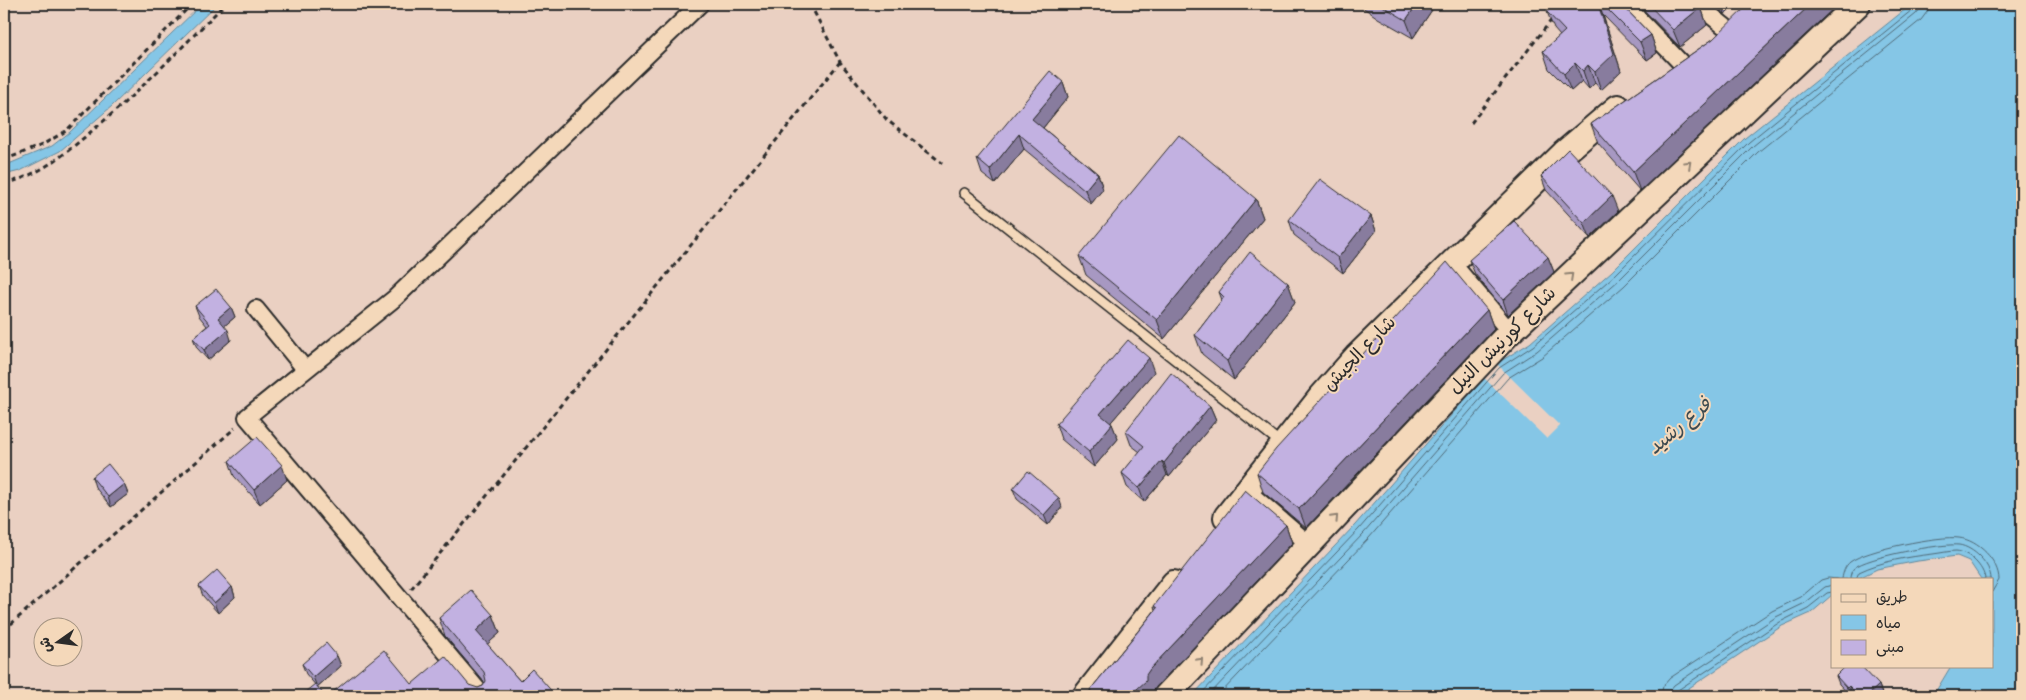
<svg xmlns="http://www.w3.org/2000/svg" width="2026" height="700" viewBox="0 0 2026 700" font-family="'Gochi Hand','Playpen Sans Arabic',sans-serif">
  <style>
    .water { fill: #85c6e6; stroke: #61889b }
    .pier { fill: #ead0c2 }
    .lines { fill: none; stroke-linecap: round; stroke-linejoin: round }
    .shore { stroke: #4f6976; stroke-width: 1 }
    .service-casing { stroke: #2b2b2b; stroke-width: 12 }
    .minor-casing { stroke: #2b2b2b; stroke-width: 20 }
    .secondary-casing { stroke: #2b2b2b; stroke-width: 28 }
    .path { stroke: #2b2b2b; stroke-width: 3; stroke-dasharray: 5 4; stroke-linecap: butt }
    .service { stroke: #f4d8ba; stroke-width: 9 }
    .minor { stroke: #f4d8ba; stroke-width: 16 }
    .secondary { stroke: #f4d8ba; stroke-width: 24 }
    .wall { fill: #a798c2; stroke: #2b2b2b }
    .shaded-wall { fill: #887c9e; stroke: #2b2b2b }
    .building { fill: #c2b1e1; stroke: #2b2b2b }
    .oneway { stroke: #908272 }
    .labels { text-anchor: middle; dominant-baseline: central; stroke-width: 4; stroke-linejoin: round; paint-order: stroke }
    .street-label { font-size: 19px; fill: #2b2b2b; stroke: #f4d8ba }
    .water-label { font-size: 20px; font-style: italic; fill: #3d4a50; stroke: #f4d8ba }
  </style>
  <rect width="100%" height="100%" fill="#ead0c2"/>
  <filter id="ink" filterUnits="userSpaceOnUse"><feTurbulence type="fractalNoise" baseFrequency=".02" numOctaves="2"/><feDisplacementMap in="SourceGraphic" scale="10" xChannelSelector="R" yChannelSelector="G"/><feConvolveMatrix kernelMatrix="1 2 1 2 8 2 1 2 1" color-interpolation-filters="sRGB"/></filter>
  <g filter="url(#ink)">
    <!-- water -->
    <path class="water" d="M202,4H217L112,106L60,151L20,171L4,175V166L52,146L70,132Z
      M1912,4H2022V696H1933L1951,666H1992V579H1981L1969,561L1957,556L1918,561L1877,569L1857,579H1832V595L1811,613L1782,626L1677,696H1192L1355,525L1496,364L1530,343L1612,271L1745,138Z"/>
    <!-- pier -->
    <path class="pier" d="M1496,363L1560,426L1547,439L1483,377Z"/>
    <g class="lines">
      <!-- shore -->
      <path class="shore" d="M1842,579C1843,572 1845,566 1850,562C1865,550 1940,535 1959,538C1978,540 1999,561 1999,580L1992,592
        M1850,579C1850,575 1851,571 1854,568C1866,557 1942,543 1959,545C1973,547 1991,564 1991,579
        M1856,579L1859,572C1882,561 1908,557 1933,554C1941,553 1949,551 1956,551C1969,552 1984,567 1985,579
        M1199,696L1359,529L1499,368L1533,346L1615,275L1749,142L1912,10L1914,4
        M1208,696L1364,533L1503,373L1537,351L1619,280L1753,146L1916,14L1920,9L1921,4
        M1218,696L1369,538L1508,378L1542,357L1624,286L1758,152L1921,20L1927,12L1928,4
        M1661,696L1663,686L1670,678L1772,611L1801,597L1821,580L1828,578L1837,579
        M1669,696L1670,690L1674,685L1776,617L1805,603L1825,587L1832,585
        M1675,696L1678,690L1780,622L1808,608L1827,593L1832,592"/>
      <defs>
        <path id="service" d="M964,193L1282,444"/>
        <path id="minor" d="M1624,4L1681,63
          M1697,4L1729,30
          M1452,263L1510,332
          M256,309L305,369
          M1247,491L1310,545
          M483,696L247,417L395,298L700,4"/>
        <path id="secondary" d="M1226,517L1320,398L1357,356L1564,153L1618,107
          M1085,696L1174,583
          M1166,696L1510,332L1858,4"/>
      </defs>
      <!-- service casing -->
      <use href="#service" class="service-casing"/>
      <!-- minor casing -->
      <use href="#minor" class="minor-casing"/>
      <!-- secondary casing -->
      <use href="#secondary" class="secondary-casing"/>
      <!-- path -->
      <path class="path" d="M810,4L840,62L887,120L942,163
        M1471,123L1553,18
        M4,160L42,145L66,131L192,4
        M4,184C44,174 68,151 99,125C144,87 184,45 225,4
        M411,589L840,62
        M4,630L235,428"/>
      <!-- service -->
      <use href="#service" class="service"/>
      <!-- minor -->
      <use href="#minor" class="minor"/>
      <!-- secondary -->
      <use href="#secondary" class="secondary"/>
    </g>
    <!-- wall -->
    <path class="wall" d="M1358,4H1436L1413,38L1378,18Z
      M1554,4H1621L1651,35L1657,53L1647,60L1603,15L1621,71L1601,90L1595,83L1589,89L1582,81L1571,91L1549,69L1543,51L1560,36L1554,29L1547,12Z
      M1638,4H1697L1701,7L1707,25L1680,47Z
      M1712,4H1736L1725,14Z
      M1713,39L1640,191L1598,143L1591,124Z
      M1063,82L1068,97L1043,128L1098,174L1103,189L1091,204L1024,149L995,184L982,174L977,159Z
      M1541,176L1618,211L1590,238L1546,190Z
      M1256,199L1263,218L1164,339L1086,275L1079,256Z
      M1371,216L1376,231L1343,273L1294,235L1289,220Z
      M1548,257L1554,272L1508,315L1475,274L1469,260Z
      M1288,283L1295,302L1234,380L1202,354L1195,335L1222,300L1219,292Z
      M195,306L231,307L235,317L224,326L231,340L208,360L197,348L193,338L207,326L199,316Z
      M1487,310L1494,329L1306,528L1263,492L1257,473Z
      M1154,372L1111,422L1118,439L1094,467L1061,439L1056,424Z
      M1210,406L1216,420L1169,477L1167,475L1144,502L1127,487L1122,473L1140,452L1131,445L1126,431Z
      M229,461L287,480L260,504L234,476Z
      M92,477L124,484L128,494L111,507L95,487Z
      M1013,489L1062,507L1048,525L1017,499Z
      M1286,525L1292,543L1156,687L1153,692V696H1092L1090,690L1155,610L1154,606Z
      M199,586L232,587L235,597L218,613L203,596Z
      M493,615L500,633L487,644L520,681L556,696L412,684L478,688L483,686L485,683L445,636L439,618Z
      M337,656L341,666L317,687L306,674L302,664Z
      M1836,676L1879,685L1882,694L1879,696H1854L1852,694L1850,696L1839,684Z"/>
    <!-- shaded-wall -->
    <path class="shaded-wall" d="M1417,4H1436L1413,38L1406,20Z
      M1599,4L1621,71L1601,90L1595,72Z
      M1722,4H1736L1725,14Z
      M1811,4H1838L1640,191L1633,172Z
      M1701,7L1707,25L1680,47L1673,30Z
      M1651,35L1657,53L1647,60L1640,42Z
      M1575,63L1582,81L1571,91L1564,74Z
      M1588,65L1595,83L1589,89L1583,71Z
      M1063,82L1068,97L1038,134L1032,119Z
      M1019,134L1024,149L995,184L990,170Z
      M1098,174L1103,189L1091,204L1085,190Z
      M1612,196L1618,211L1590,238L1584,223Z
      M1256,199L1263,218L1164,339L1157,320Z
      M1371,216L1376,231L1343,273L1338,258Z
      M1548,257L1554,272L1508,315L1503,300Z
      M1288,283L1295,302L1234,380L1227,361Z
      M231,307L235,317L222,328L218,318Z
      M1487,310L1494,329L1306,528L1299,509Z
      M228,330L231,340L208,360L204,350Z
      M1149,358L1154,372L1106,428L1100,414Z
      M1210,406L1216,420L1169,477L1164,463Z
      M1112,424L1118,439L1094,467L1089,452Z
      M1162,461L1167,475L1144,502L1139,488Z
      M282,465L287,480L260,504L254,490Z
      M124,484L128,494L111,507L108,497Z
      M1059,498L1062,507L1048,525L1044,515Z
      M1286,525L1292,543L1156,687L1153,692V696H1129L1150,669Z
      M232,587L235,597L218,613L214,603Z
      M493,615L500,633L482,649L476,631Z
      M337,656L341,666L317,687L313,677Z
      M1879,685L1882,694L1879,696H1867Z
      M1849,686L1852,694L1850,696L1847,688Z"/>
    <!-- building -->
    <path class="building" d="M1379,4H1417L1406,20Z
      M1554,4H1598L1614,54L1595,72L1588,65L1583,71L1575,63L1564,74L1543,51L1565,31L1547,12Z
      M1602,4H1621L1651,35L1640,42Z
      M1648,4H1697L1701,7L1673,30Z
      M1749,4H1811L1633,172L1591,124L1713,39Z
      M1050,71L1063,82L1032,119L1098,174L1085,190L1019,134L990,170L977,159Z
      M1179,135L1256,199L1157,320L1079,256Z
      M1568,149L1612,196L1584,223L1541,176Z
      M1320,179L1371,216L1338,258L1289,220Z
      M1514,221L1548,257L1503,300L1469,260Z
      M1250,252L1288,283L1227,361L1195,335L1224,297L1219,292Z
      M1447,262L1487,310L1299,509L1257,473L1276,449Z
      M216,289L231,307L218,318L228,330L204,350L193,338L210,324L195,306Z
      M1128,340L1149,358L1100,414L1112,424L1089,452L1056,424Z
      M1171,373L1210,406L1164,463L1162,461L1139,488L1122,473L1144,446L1126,431Z
      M257,437L282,465L254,490L229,461Z
      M108,464L124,484L108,497L92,477Z
      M1028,471L1059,498L1044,515L1013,489Z
      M1245,490L1286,525L1150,669L1146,675V681L1129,696H1095L1090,690L1157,608L1154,606Z
      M217,570L232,587L214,603L199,586Z
      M471,590L493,615L476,631L520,681L532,669L556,696H328L384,650L412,684L445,656L469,685L478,688L483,686L486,681L484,672L439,618Z
      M326,643L337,656L313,677L302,664Z
      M1846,666H1861L1879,685L1867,696H1859L1849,686L1847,688L1836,676Z
      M315,684L325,696H300Z"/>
    <!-- one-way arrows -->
    <defs><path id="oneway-chevron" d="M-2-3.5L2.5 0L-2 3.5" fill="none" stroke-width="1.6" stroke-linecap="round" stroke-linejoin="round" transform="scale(1.25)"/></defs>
    <g class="oneway">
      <use href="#oneway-chevron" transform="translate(1688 164) rotate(-43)"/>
      <use href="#oneway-chevron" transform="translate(1570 276) rotate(-43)"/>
      <use href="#oneway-chevron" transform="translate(1335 518) rotate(-47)"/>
      <use href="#oneway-chevron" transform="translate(1200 661) rotate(-47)"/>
    </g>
  </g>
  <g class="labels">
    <!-- street labels -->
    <g class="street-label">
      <text transform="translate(1504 342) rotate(-45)">شارع كورنيش النيل</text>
      <text transform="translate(1361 355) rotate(-46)">شارع الجيش</text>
    </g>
    <!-- water labels -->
    <g class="water-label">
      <text transform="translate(1681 428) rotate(-40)">فرع رشيد</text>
    </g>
  </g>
  <!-- margin -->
  <rect width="2026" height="700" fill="none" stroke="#f4d8ba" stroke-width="20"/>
  <rect x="10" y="10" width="2006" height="680" fill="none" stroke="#2b2b2b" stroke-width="2" filter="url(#ink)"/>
  <!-- legend -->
  <rect x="1831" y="578" width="162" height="90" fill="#f4d8ba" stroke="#a49381"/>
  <rect x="1841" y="594" width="25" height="8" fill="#f4d8ba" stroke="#a49381"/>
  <text x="1876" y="602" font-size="15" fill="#2b2b2b">طريق</text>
  <rect x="1841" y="615" width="25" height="15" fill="#85c6e6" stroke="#a49381"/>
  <text x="1876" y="628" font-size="15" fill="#2b2b2b">مياه</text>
  <rect x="1841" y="640" width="25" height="15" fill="#c2b1e1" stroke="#a49381"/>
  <text x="1876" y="652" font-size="15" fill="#2b2b2b">مبنى</text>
  <!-- north arrow -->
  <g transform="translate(58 642) rotate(256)"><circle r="24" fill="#f4d8ba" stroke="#a49381"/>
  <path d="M0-4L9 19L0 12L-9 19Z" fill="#2b2b2b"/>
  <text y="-8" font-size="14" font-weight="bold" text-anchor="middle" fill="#2b2b2b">ش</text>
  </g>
</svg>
